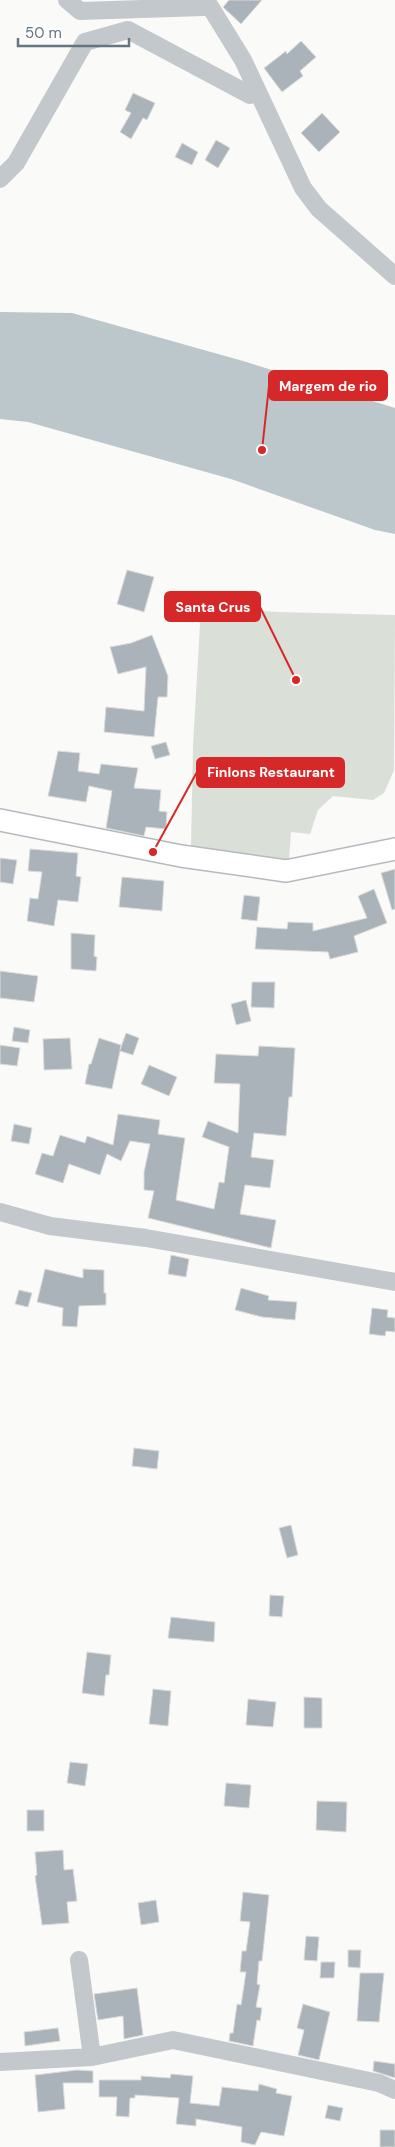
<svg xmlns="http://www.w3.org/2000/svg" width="395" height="2147" viewBox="0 0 395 2147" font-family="'DM Sans',sans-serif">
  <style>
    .green { fill: #dadfd7 }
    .water { fill: #bbc7cb }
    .building { fill: #aab3b9; stroke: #dcdcda }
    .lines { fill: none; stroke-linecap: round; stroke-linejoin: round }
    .major-casing { stroke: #b5babe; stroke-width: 24 }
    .minor { stroke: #c3c8cc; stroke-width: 18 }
    .major { stroke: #fff; stroke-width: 21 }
    .leader { fill: none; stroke: #d62828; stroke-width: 2 }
    .callout-dot { fill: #d62828; stroke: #fff; stroke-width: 2 }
    .callout { fill: #d62828; stroke: #d62828; stroke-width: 2 }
    .callout-label { font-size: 14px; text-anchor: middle; font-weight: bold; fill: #fff }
  </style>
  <rect width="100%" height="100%" fill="#fafaf8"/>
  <!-- green -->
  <path class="green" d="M201,607L279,612L395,615L394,770L384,793L373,800L333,796L318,810L310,834L291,832L289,860L191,848L193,746Z"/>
  <!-- water -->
  <path class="water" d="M0,312L72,313L243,361L395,408V534L375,530L231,479L28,422L0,419Z"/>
  <!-- building -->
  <path class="building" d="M229,0H262L241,24L223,7Z
    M301,41L316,57L300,71L303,76L282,92L264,68L286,51L287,54Z
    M133,93L155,103L147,120L143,118L131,139L120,132L131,113L125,110Z
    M322,113L340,132L319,152L301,133Z
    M216,140L230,148L218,168L205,160Z
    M182,143L198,152L192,165L175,157Z
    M127,570L154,577L144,612L117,604Z
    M152,635L168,676L167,697H158L154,737L104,732L106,707L144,711L146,667L118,674L110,647L131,643Z
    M166,742L170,755L155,759L151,746Z
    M58,751L80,753L78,771L99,774L101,764L138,768L134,788L161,790L159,811L167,812L166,829L146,827L144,836L106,828L112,791L89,786L86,802L48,796Z
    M30,849L78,853L76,876L81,877L78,902L58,900L54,926L27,921L30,898L38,899L42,872L28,871Z
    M0,858L17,860L13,884L0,882Z
    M395,869V909L392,910L381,873Z
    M122,877L164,881L162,911L119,907Z
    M374,889L387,923L354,936L358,952L330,959L328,952L255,949L257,927L287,929L288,922L313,923V931L367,918L358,896Z
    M244,895L260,897L257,921L241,919Z
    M71,933L95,935L94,956L97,957L96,971L71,969Z
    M0,971L38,976L34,1002L0,998Z
    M252,982H275L274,1008L251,1007Z
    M246,1000L251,1021L236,1025L231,1004Z
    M14,1027L30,1030L28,1043L12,1041Z
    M126,1033L139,1038L133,1055L120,1051L112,1089L85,1084L89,1064H91L99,1038L121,1045L120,1050Z
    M70,1038L72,1069L44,1070L43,1039Z
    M0,1045L20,1048L17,1066L0,1064Z
    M259,1046L295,1048L292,1097H289L286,1136L254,1133L251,1157L274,1160L270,1188L245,1185L240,1214L276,1220L271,1248L148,1218L154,1191L144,1190V1172L150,1144L130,1141L121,1161L107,1154L100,1175L69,1164L63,1183L35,1174L42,1153L53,1156L60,1135L85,1143L87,1136L113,1145L118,1114L160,1120L158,1134L185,1138L176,1200L214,1209L219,1182L224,1183L229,1147L202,1137L208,1121L238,1133L240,1084L214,1083L216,1054L258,1056Z
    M149,1065L177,1077L169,1096L141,1084Z
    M14,1124L32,1128L29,1144L11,1141Z
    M171,1255L189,1259L186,1277L168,1274Z
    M45,1269L83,1278V1269L104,1270V1293H106V1305L79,1306L77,1327L62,1326L63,1308L37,1302Z
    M241,1288L269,1296L268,1300L297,1302L295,1320L262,1317L235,1310Z
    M19,1290L32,1293L28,1307L15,1304Z
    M372,1308L388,1310L387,1317L395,1318V1332L386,1331L385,1336L369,1334Z
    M134,1448L159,1451L157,1469L132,1466Z
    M291,1525L298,1555L287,1558L279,1528Z
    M270,1595L284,1596L282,1617L269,1616Z
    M171,1617L215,1622L214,1642L168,1638Z
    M87,1652L111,1655L109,1675H106L104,1696L82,1693Z
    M153,1689L171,1691L168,1726L149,1724Z
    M304,1697L322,1698V1728H304Z
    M248,1699L276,1702L273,1727L246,1725Z
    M70,1762L88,1764L85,1786L67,1783Z
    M226,1783L251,1785L249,1808L224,1806Z
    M317,1801L347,1802L346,1832L316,1830Z
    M27,1810H44V1831H27Z
    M63,1850L64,1870L73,1869L77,1901L67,1902L69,1923L42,1925L35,1876L37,1875L35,1852Z
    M243,1892L269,1895L262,1961H259L257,1984L260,1985L256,2007L262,2008L260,2021L257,2020L253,2046L229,2041L230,2033H233L237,2004L241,2005L246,1972H240L242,1951H246L250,1922L240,1921Z
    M156,1900L159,1922L141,1925L138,1903Z
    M306,1936L319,1937L317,1961L304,1960Z
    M348,1950H361L360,1968L348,1967Z
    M321,1962H335L334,1978H320Z
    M360,1973H384L379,2022L357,2021Z
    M137,1988L143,2035L124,2039L123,2016L98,2020L94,1994Z
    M303,2004L330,2012L319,2060L298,2055L304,2030L297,2028Z
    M58,2028L60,2041L25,2046L24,2032Z
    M374,2061L395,2064V2078L373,2071Z
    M77,2070L93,2071V2083H63L65,2109L38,2112L35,2075Z
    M171,2074L193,2076L190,2103L219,2106L222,2087L258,2091L259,2084L277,2089L276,2093L292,2096L284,2136L261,2132L255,2145L241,2142L242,2127L196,2119V2126L176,2124L179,2098L135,2095V2098H130L129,2117L116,2116L117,2097H99V2080H141V2076L170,2078Z
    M328,2105L343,2108L340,2121L325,2118Z
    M380,2130H395V2147H380Z"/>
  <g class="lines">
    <defs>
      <path id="major" d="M0,820L181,856L286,871L395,849"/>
    </defs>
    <!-- major casing -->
    <use href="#major" class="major-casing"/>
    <!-- minor -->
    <path class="minor" d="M67,0L80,11L204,7
      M206,0L243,60L303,188L319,209L395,276
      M0,179L16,163L85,42L128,30L250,95
      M0,1212L50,1226L146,1238L395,1282
      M79,1960L92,2057L173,2040L379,2083L395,2090
      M0,2062L92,2057"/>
    <!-- major -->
    <use href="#major" class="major"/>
  </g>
  <!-- callouts -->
  <path class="leader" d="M262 450L269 386M296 680L260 607M153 852L197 772"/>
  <g class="callout-dot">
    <circle cx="262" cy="450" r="5"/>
    <circle cx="296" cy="680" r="5"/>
    <circle cx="153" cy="852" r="5"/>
  </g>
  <g class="callout">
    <rect x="269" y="371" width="118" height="29" rx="5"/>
    <rect x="165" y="592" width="95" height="29" rx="5"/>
    <rect x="197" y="758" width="147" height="29" rx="5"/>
  </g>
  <g class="callout-label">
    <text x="328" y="391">Margem de rio</text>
    <text x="213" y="612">Santa Crus</text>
    <text x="271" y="777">Finlons Restaurant</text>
  </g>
  <!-- scale -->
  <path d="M18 38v8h111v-8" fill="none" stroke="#657683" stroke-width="2.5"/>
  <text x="25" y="38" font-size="15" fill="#657683" stroke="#ffffff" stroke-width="4" paint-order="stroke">50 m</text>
</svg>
